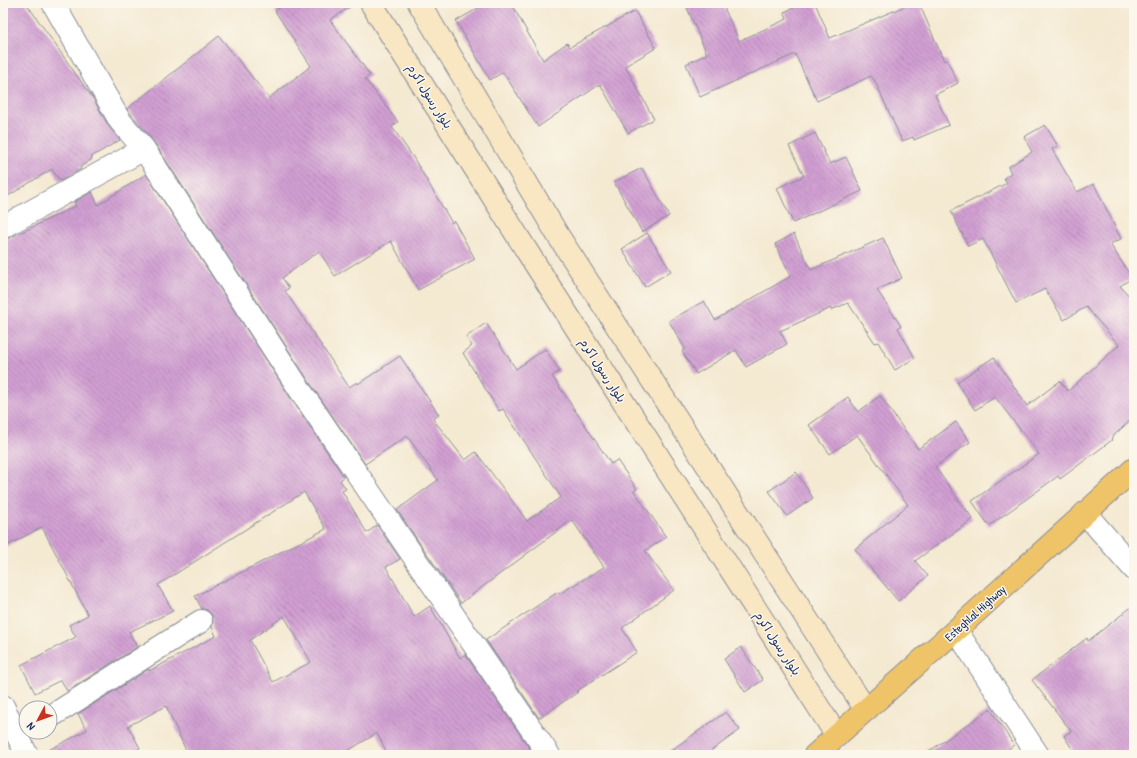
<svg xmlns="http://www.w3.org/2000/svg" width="1137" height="758" viewBox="0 0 1137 758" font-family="'Patrick Hand','Playpen Sans Arabic',sans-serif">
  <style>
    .building { fill: url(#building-back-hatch); fill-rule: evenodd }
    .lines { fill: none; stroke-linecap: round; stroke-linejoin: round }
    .street-casing { stroke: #888c98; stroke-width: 24 }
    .secondary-casing { stroke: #888c98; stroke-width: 24 }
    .highway-casing { stroke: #888c98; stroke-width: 24 }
    .street { stroke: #fff; stroke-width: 22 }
    .secondary { stroke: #f9e7c3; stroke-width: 22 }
    .highway { stroke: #efc469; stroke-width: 22 }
    .labels { text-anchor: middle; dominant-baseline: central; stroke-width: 3; stroke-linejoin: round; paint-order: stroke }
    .street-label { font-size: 12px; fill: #1b2f5e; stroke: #fbf7ec }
  </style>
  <defs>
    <pattern id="building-back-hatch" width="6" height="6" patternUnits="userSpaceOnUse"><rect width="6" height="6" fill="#d19fd2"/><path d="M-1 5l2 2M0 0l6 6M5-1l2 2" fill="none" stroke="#a982ae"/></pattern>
  </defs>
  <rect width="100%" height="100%" fill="#fbf7ec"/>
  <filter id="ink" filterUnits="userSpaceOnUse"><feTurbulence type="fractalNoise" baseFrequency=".025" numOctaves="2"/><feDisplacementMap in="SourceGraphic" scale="8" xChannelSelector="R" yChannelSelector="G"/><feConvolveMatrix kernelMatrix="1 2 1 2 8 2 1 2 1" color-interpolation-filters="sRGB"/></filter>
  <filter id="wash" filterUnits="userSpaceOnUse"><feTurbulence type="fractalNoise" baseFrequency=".012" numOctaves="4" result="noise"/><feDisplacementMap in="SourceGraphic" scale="16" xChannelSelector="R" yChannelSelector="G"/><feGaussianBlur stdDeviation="0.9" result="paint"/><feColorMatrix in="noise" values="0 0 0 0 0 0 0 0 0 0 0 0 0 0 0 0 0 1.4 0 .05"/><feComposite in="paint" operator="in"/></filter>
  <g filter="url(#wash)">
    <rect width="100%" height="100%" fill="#f4e9d1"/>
    <g id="blocks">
      <!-- building -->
      <path class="building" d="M3,3H26L94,100L109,127L120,140L91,157L92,159L80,167L81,169L60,181L52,169L3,199Z
        M286,3H356L330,20L370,75L365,79L398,122L392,127L413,157L452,223L454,221L475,259L418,290L391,241L335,276L319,251L282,278L289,288L285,291L349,387L357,382L358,384L400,356L439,415L433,419L465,460L476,452L527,521L561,497L503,409L499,411L463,353L472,346L466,337L486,323L516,369L545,349L560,371L552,376L611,464L617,460L637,489L634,491L666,537L645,551L674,590L622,628L637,652L577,691L578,692L539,718L486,640L558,592L559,594L604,567L572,520L461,603L397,510L438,480L407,436L365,464L310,383L154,142L127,109L219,36L269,98L311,66L275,11Z
        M487,3H511L543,60L567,43L570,47L635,11L656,48L625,66L654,119L628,133L600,84L538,127L503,72L490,80L456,21Z
        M685,3H722L739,41L787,19L784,12L806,3H815L830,38L912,3H919L944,61L947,60L958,83L935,95L949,125L914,140L913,137L902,141L874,79H873L871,76L817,101L795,54L700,97L686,64L707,54Z
        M1045,125L1058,146L1052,149L1077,192L1094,184L1121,239L1110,244L1132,278L1120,286L1134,301V417L1111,438L1112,440L1060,479L1058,476L989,526L972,501L1039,454L995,397L975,410L957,382L994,357L1027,406L1060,381L1068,391L1119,345L1086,307L1064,320L1045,289L1016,303L983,239L968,246L951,211L1007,183L1004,178L1011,173L1008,167L1032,152L1024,137Z
        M815,133L830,164L846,157L862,191L793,223L777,188L804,176L789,146Z
        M642,168L669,216L642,232L614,182Z
        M146,174L290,397L344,477L340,480L346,489L342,491L367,533L377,525L400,559L386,567L414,617L430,606L460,658L465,654L534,755H388L377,733L341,755H188L166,706L128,726L140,748L127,755H39L87,730L78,714L149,669V671L216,636L212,627L213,621L212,615L207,610L202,609L195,596L326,529L304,492L158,585L173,611L129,632L137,647L67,691L61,680L35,693L21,665L76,637L69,625L88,615L42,527L3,548V241L76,206L74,202L92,192L98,205ZM284,616L311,662L273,682L250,640Z
        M647,233L671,271L645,287L622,249Z
        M794,234L811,270L883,238L902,278L877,290L901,326L898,328L915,358L895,370L878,342L875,343L848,303L831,310V308L780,331L787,344L746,367L736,350L696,374L682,351L685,349L669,321L704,301L715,320L791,276L775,244Z
        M880,396L918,449L956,422L970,442L935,467L973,519L915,561L928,576L898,601L855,549L908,505L857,435L830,454L809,425L848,397L858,412Z
        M796,472L813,498L787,516L769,491Z
        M1134,605V755H1076L1064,736L1071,731L1032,680L1087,638L1088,641Z
        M741,647L763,680L745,692L724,659Z
        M990,709L1014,745L1000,755H924Z
        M726,712L740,730L705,755H664Z"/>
    </g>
  </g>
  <g filter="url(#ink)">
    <use href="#blocks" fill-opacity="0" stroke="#888c98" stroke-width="1"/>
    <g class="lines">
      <defs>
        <path id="street" d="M53,3L120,121L144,149L300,390L549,755
          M3,227L144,149
          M1085,513L1134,569
          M956,630L1038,755
          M3,706L27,755
          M50,717L201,621"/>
        <path id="secondary" d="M371,3L530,256L837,736
          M419,3L559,237L866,710"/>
        <path id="highway" d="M815,755L956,630L1134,469"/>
      </defs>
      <!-- street casing -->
      <use href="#street" class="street-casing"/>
      <!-- secondary casing -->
      <use href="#secondary" class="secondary-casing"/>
      <!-- highway casing -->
      <use href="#highway" class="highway-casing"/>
      <!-- street -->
      <use href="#street" class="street"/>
      <!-- secondary -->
      <use href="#secondary" class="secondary"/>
      <!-- highway -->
      <use href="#highway" class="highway"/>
    </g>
  </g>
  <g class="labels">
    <!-- street labels -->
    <g class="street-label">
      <text transform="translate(430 96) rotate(58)">بلوار رسول اکرم</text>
      <text transform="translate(603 370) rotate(57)">بلوار رسول اکرم</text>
      <text transform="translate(975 613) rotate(-42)">Esteghlal Highway</text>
      <text transform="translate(778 643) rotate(57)">بلوار رسول اکرم</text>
    </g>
  </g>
  <!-- margin -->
  <rect width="1137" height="758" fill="none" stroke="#fbf7ec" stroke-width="16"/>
  <!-- north arrow -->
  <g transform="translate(38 720) rotate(229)"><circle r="19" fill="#fbf7ec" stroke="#a1a7b3"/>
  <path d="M0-3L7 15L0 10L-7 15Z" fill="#c8321e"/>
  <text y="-6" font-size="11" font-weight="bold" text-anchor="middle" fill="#1b2f5e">N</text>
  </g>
</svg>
